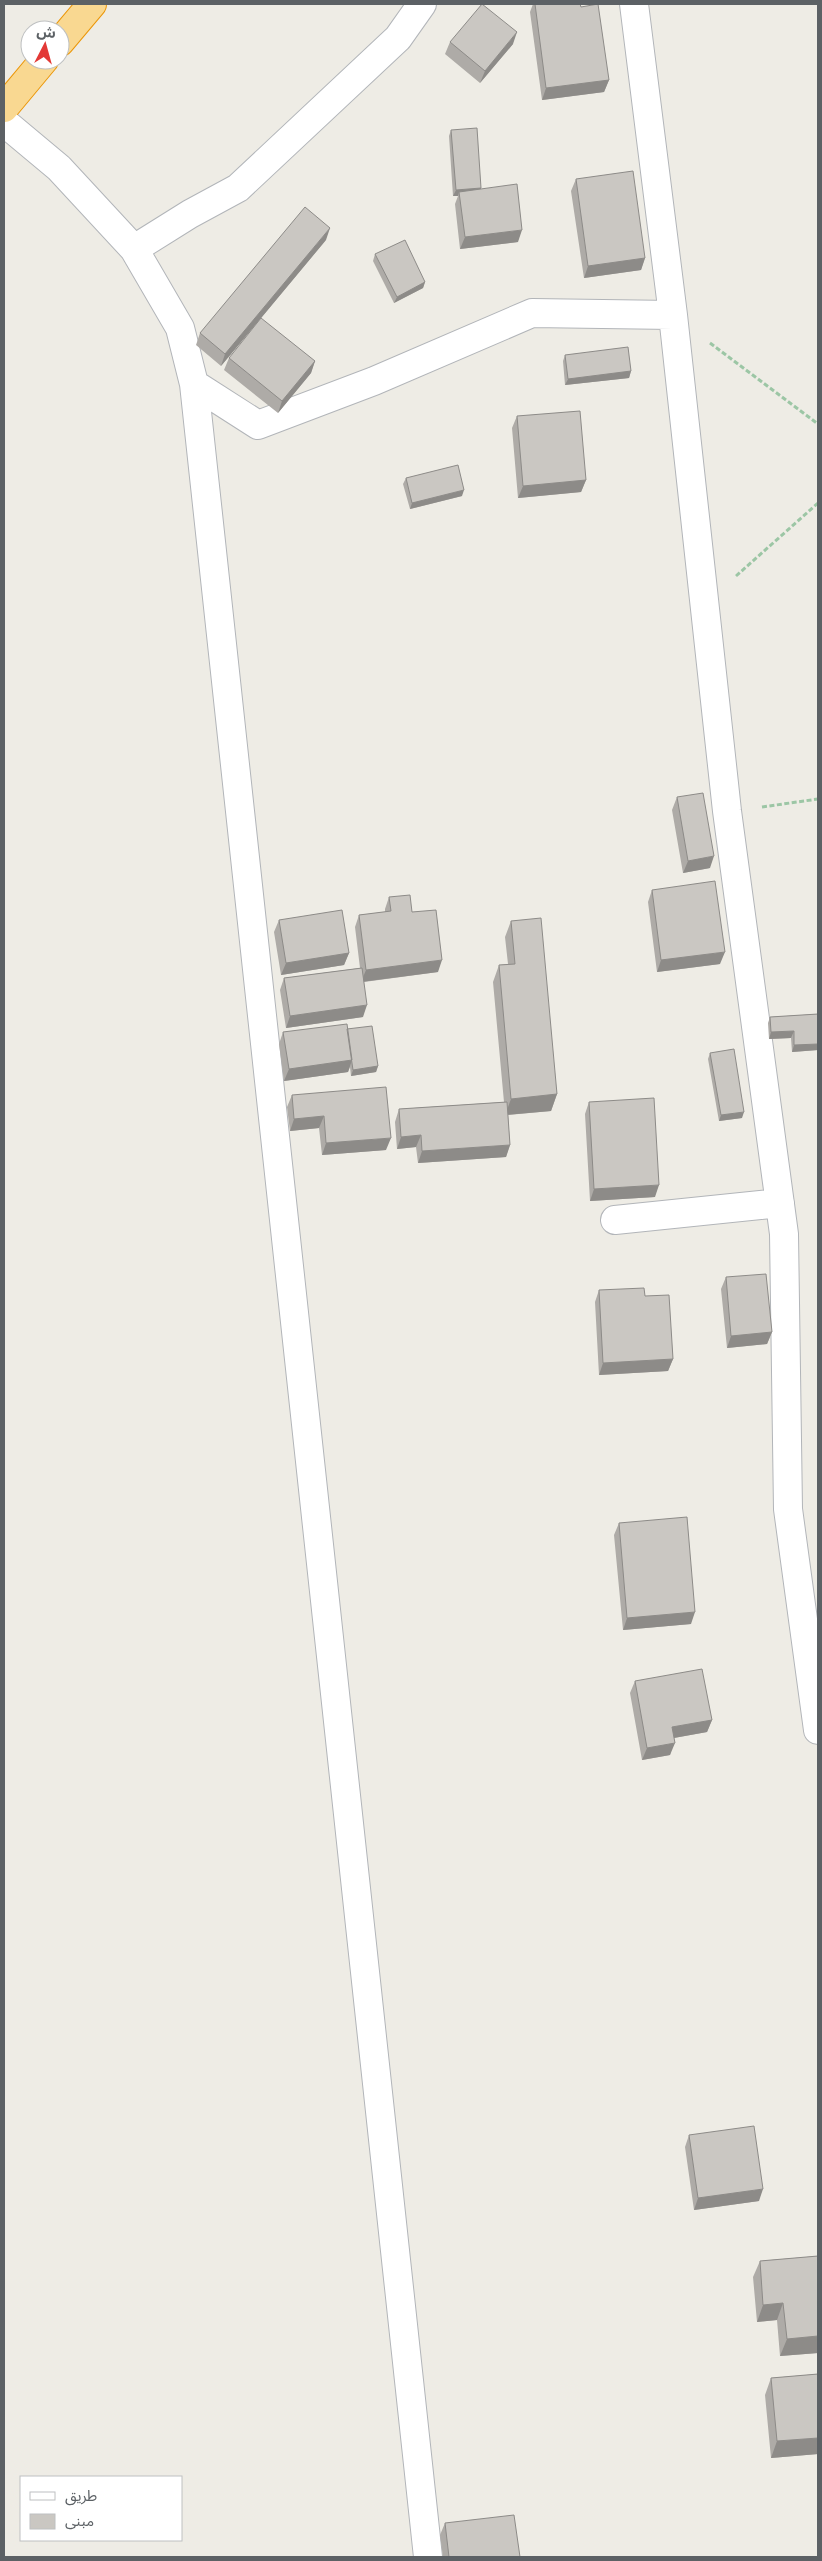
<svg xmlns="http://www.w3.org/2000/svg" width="822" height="2561" viewBox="0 0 822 2561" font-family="Ubuntu,'Noto Sans Arabic',sans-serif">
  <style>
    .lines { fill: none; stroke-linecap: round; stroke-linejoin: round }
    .minor-casing { stroke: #b2b5b9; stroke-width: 30 }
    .highway-casing { stroke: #eb9608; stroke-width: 30 }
    .path { stroke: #9cc6a5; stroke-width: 3; stroke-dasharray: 5 2.5; stroke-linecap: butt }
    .minor { stroke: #fff; stroke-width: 28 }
    .highway { stroke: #f9d891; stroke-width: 28 }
    .wall { fill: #aeaba7 }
    .shaded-wall { fill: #8d8b88 }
    .building { fill: #cac7c2; stroke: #8d8b88 }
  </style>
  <rect width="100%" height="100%" fill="#eeece5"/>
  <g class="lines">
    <defs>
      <path id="minor" d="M634,4L673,315L727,811L784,1234L788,1509L818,1730
        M4,122L59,168L134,249L180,328L194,384L428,2557
        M134,249L190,214L238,188L398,38L422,4
        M194,384L258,425L374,381L532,313L673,315
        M615,1220L780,1203"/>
      <path id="highway" d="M60,42L92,4
        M4,108L44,60"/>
    </defs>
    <!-- minor casing -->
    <use href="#minor" class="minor-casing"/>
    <!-- highway casing -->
    <use href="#highway" class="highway-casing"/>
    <!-- path -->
    <path class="path" d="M710,343L818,424
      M736,576L818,503
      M762,807L818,799"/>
    <!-- minor -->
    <use href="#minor" class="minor"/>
    <!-- highway -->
    <use href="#highway" class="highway"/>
  </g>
  <!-- wall -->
  <path class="wall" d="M533,4H580L581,7L609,80L604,92L542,100L530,12Z
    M450,42L513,44L480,83L445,54Z
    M451,130L481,189L518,242L460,249L455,204L458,196H453L449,136Z
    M576,179L645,258L641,270L584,278L571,191Z
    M326,240L221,366L196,345L200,333Z
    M375,254L425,282L423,288L394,303L373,261Z
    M565,355L631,371L629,378L565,385L563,361Z
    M229,358L315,361L311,373L278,413L224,370Z
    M517,416L586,480L581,492L518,498L512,428Z
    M406,478L462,496L410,509L403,484Z
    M677,797L710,868L683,873L672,810Z
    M652,890L720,964L657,972L648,902Z
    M389,897L412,912L438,972L364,982L363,1017L286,1028L280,990L284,978L360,968L355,927L359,915L385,912V909Z
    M279,920L349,953L344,965L281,975L274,932Z
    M511,921L557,1094L551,1111L508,1115L510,1145L506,1157L418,1163L416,1147L397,1149L395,1122L399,1109L504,1102L493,982L499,965L508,964L505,937Z
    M818,1014V1050L792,1052L791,1038L769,1039L768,1023L770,1017Z
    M347,1029L378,1066L376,1072L351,1076L350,1067L348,1072L284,1081L279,1044L283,1032Z
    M710,1053L742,1118L719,1121L708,1059Z
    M292,1095L386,1150L322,1155L319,1128L290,1131L287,1107Z
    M589,1102L655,1197L590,1201L585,1114Z
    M726,1277L772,1332L767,1344L727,1348L721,1289Z
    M599,1290L645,1296L673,1359L668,1371L599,1375L595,1302Z
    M619,1523L691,1624L623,1630L614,1535Z
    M635,1681L712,1720L707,1732L674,1738L670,1755L642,1760L630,1693Z
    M689,2135L759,2201L694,2210L685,2147Z
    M818,2256V2353L780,2356L777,2320L757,2322L753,2277L760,2261Z
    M818,2374V2454L771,2458L765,2395L771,2378Z
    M445,2523L520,2557H443L440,2535Z"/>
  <!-- shaded-wall -->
  <path class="shaded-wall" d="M517,32L513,44L480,83L485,71Z
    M609,80L604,92L542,100L546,88Z
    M481,188L479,194L459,192L458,196H453L456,190Z
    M330,228L326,240L221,366L225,354Z
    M522,230L518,242L460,249L465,237Z
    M645,258L641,270L584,278L588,266Z
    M425,282L423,288L394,303L397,297Z
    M315,361L311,373L278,413L282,401Z
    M631,371L629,378L565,385L568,379Z
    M586,480L581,492L518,498L523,486Z
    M464,490L462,496L410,509L412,503Z
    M714,856L710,868L683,873L688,861Z
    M725,952L720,964L657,972L661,960Z
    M349,953L344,965L281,975L286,963Z
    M442,960L438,972L361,982L366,970Z
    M367,1005L363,1017L286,1028L290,1016Z
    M794,1031L791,1038L769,1039L771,1032Z
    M818,1044V1050L792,1052L794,1045Z
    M352,1060L348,1072L284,1081L289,1069Z
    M378,1066L376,1072L351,1076L353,1070Z
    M557,1094L551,1111L505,1115L511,1099Z
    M744,1112L742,1118L719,1121L721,1115Z
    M324,1116L319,1128L290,1131L294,1119Z
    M421,1135L416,1147L397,1149L401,1137Z
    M391,1138L386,1150L322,1155L326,1143Z
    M510,1145L506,1157L418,1163L422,1151Z
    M659,1185L655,1197L590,1201L594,1189Z
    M772,1332L767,1344L727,1348L731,1336Z
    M673,1359L668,1371L599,1375L603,1363Z
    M695,1612L691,1624L623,1630L627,1618Z
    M712,1720L707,1732L668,1739L672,1727Z
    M675,1743L670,1755L642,1760L647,1748Z
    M763,2189L759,2201L694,2210L698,2198Z
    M783,2303L777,2320L757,2322L763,2305Z
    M818,2336V2353L780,2356L787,2339Z
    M818,2438V2454L771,2458L777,2441Z"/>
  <!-- building -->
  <path class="building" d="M482,4L517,32L485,71L450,42Z
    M535,4H580L581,7L598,4L609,80L546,88Z
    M477,128L481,188L456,190L451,130Z
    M633,171L645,258L588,266L576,179Z
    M517,184L522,230L465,237L459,192Z
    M305,207L330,228L225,354L200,333Z
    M405,240L425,282L397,297L375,254Z
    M261,318L315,361L282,401L229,358Z
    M628,347L631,371L568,379L565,355Z
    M580,411L586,480L523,486L517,416Z
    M458,465L464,490L412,503L406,478Z
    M703,793L714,856L688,861L677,797Z
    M715,881L725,952L661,960L652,890Z
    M410,895L412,912L436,910L442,960L366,970L359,915L391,911L389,897Z
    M342,910L349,953L286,963L279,920Z
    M541,918L557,1094L511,1099L499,965L515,964L511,921Z
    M362,968L367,1005L290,1016L284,978Z
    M818,1014V1044L794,1045V1031L771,1032L770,1017Z
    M347,1024L352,1060L289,1069L283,1032Z
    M372,1026L378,1066L353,1070L347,1029Z
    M734,1049L744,1112L721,1115L710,1053Z
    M386,1087L391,1138L326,1143L324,1116L294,1119L292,1095Z
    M654,1098L659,1185L594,1189L589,1102Z
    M507,1102L510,1145L422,1151L421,1135L401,1137L399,1109Z
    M766,1274L772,1332L731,1336L726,1277Z
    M644,1288L645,1296L669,1295L673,1359L603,1363L599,1290Z
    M687,1517L695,1612L627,1618L619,1523Z
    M702,1669L712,1720L672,1727L675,1743L647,1748L635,1681Z
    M754,2126L763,2189L698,2198L689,2135Z
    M818,2256V2336L787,2339L783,2303L763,2305L760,2261Z
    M818,2374V2438L777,2441L771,2378Z
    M514,2515L520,2557H449L445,2523Z"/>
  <!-- border -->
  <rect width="822" height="2561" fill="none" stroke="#5c6165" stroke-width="10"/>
  <!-- legend -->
  <rect x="20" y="2476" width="162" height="65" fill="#ffffff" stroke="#bec0c1"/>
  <rect x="30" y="2492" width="25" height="8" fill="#ffffff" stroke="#bec0c1"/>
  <text x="65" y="2501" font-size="15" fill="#5c6165">طريق</text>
  <rect x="30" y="2514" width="25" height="15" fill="#cac7c2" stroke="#bec0c1"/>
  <text x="65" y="2526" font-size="15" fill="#5c6165">مبنى</text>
  <!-- north arrow -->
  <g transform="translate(45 45) rotate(6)"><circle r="24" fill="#ffffff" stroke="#bec0c1"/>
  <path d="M0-4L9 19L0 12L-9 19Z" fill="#e33936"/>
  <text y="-8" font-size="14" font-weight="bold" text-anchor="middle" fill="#5c6165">ش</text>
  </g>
</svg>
